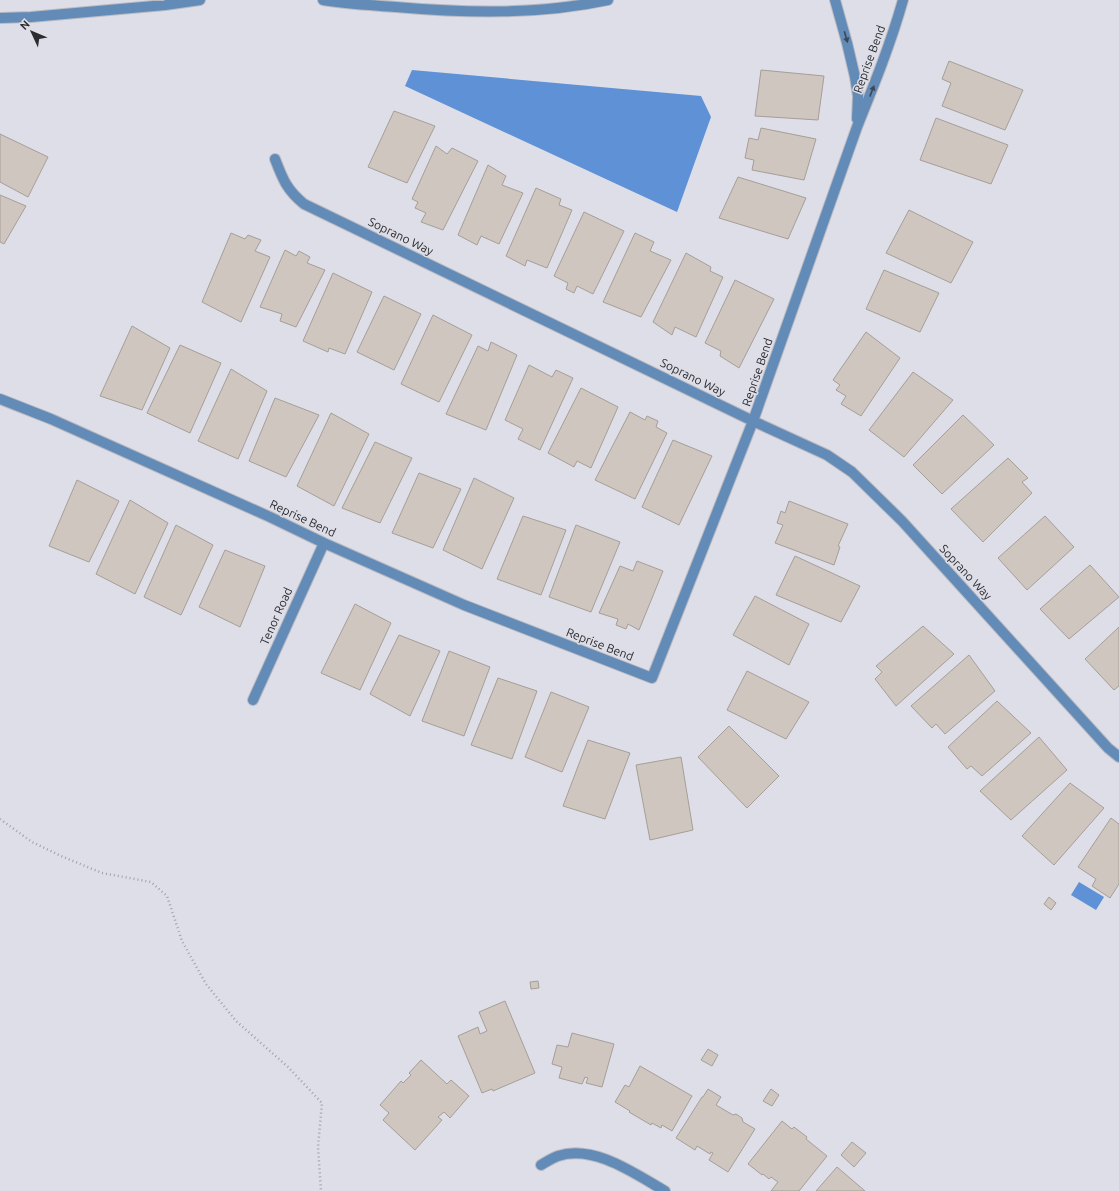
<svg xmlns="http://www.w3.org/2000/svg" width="1119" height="1191" viewBox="0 0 1119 1191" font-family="Ubuntu,sans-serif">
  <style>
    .water { fill: #5e91d6 }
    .building { fill: #cec6bf; stroke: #a69e98 }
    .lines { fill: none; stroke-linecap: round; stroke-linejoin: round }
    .minor-casing { stroke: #babac2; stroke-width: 12 }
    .path { stroke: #a1a2a9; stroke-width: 2.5; stroke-dasharray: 1 3; stroke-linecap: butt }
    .minor { stroke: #638bb7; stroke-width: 10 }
    .oneway { fill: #3c4858 }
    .labels { text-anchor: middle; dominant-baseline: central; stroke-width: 3; stroke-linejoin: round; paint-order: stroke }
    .street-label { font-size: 12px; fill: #2c2c30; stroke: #dddee7 }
  </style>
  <rect width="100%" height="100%" fill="#dddee7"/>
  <!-- water -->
  <path class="water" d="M412,70L701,96L711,117L677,212L405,86Z
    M1079,882L1104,897L1096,910L1071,895Z"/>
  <!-- building -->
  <path class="building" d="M949,61L1023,90L1005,130L942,106L951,83L942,79Z
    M761,70L824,76L818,120L755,116Z
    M394,111L435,126L407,183L368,167Z
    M936,118L1008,145L991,184L920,160Z
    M761,128L816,139L804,180L752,170L754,160L745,158L749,138L758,140Z
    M0,134L48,157L28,197L0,182Z
    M436,146L447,154L452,148L478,161L443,230L421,222L426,213L415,208L418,202L412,199Z
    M488,165L506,176L502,185L523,193L499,244L481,236L477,245L458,235Z
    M738,177L806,198L788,239L719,218Z
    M536,188L561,199L559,205L572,210L547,268L527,260L525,266L506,256Z
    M0,195L26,206L4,244L0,242Z
    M909,210L973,242L951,283L886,253Z
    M584,212L624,231L593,294L577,286L574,293L566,289L568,283L554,276Z
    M231,233L245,239L248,235L261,240L255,251L270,257L241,322L202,302Z
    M635,233L654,242L650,251L671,260L641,317L603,302Z
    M285,250L296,256L299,251L310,257L307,263L325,270L296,327L280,321L282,314L260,307Z
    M686,253L711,267L710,271L723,277L696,337L675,327L672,335L653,322Z
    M884,270L939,293L920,332L866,309Z
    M333,273L372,292L345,354L329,348L328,352L303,341Z
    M735,280L774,299L739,368L720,356L721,351L705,343Z
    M384,296L421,314L394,370L357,352Z
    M433,315L472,335L439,402L401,384Z
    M132,326L170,348L142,410L100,396Z
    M866,332L900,358L861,416L841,404L846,396L836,390L840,385L833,380Z
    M491,342L517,355L486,430L446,414L478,346L488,351Z
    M180,345L221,363L190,433L147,413Z
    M529,365L552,377L556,370L573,378L540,450L518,439L523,429L505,420Z
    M231,369L267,391L238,459L198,441Z
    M913,372L953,400L904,457L869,430Z
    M581,388L618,407L591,468L577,461L574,467L548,453Z
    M275,398L319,415L286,477L249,461Z
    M630,412L645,420L647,416L658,421L656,427L667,433L635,499L595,480Z
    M331,413L369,434L334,506L297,486Z
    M963,415L994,445L942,494L913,465Z
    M673,440L712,456L679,525L642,507Z
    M375,442L412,458L380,523L342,508Z
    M1008,458L1028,478L1022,482L1032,493L983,542L951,509Z
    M419,473L461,489L433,548L392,533Z
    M474,478L514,498L482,569L443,550Z
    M77,480L119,501L89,562L49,546Z
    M130,500L168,523L135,594L96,574Z
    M789,501L848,524L838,546L840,547L834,565L775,543L783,525L777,523L781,511L785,513Z
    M523,516L566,530L541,595L497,579Z
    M1045,516L1074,547L1027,590L998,558Z
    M176,525L213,545L181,615L144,597Z
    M576,525L620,542L591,612L549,597Z
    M225,550L265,566L240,627L199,607Z
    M795,556L860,586L841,622L776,595Z
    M637,561L663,571L639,630L628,624L626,629L616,625L618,619L599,613L620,566L633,571Z
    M1090,565L1119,597L1069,639L1040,609Z
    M755,596L809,624L789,665L733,635Z
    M355,604L391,623L360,690L321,673Z
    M923,626L954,654L896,706L875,679L882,672L876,666Z
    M1119,627V686L1114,690L1085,659Z
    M399,635L440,651L410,716L370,694Z
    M449,651L490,667L464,736L422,721Z
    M969,655L995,691L945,734L936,724L932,728L911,706Z
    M747,671L809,702L786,739L727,710Z
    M498,678L537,691L512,759L471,745Z
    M551,692L589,707L562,772L525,757Z
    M997,701L1031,733L982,776L971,766L967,769L948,747Z
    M729,726L779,776L747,808L698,757Z
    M1039,737L1067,770L1011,820L980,791Z
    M588,740L630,753L605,819L563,806Z
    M681,757L693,830L650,840L636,765Z
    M1070,783L1104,808L1054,865L1022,836Z
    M1111,818L1119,824V884L1110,898L1092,886L1096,879L1078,867Z
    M1049,897L1056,903L1051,910L1044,904Z
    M538,981L539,988L531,989L530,982Z
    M505,1001L535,1073L493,1091L492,1089L482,1093L458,1036L478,1027L480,1034L487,1031L479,1012Z
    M572,1033L614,1044L602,1087L586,1083L588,1078L585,1077L582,1084L559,1078L562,1067L552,1064L557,1045L568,1047Z
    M708,1049L718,1055L712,1066L701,1060Z
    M421,1060L447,1084L451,1080L469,1096L450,1118L444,1112L438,1117L442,1120L415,1150L383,1120L389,1113L380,1105L401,1081L403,1083L411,1075L409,1073Z
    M640,1066L692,1096L672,1131L662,1125L661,1128L652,1123L651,1125L629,1112L630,1111L615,1102L625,1085L629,1087Z
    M708,1089L721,1097L716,1105L733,1115L736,1114L742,1118L743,1122L755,1129L728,1172L709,1160L713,1153L711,1152L710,1154L697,1146L695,1150L676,1138L702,1097H703Z
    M771,1089L779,1095L772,1106L763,1101Z
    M782,1121L792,1129L794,1127L807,1137L806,1139L827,1156L799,1191H771L778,1182L771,1177L769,1179L763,1174L762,1175L748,1164Z
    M852,1142L866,1153L854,1167L841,1155Z
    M837,1167L865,1191H816Z"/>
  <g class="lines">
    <defs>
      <path id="minor" d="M323,0C347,4 371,5 396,7C466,13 538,15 608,0
        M835,0L847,43L855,77L858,96L857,119
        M0,18L31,17L165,5L200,0
        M275,159C283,180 287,190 304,204L753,421L827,455L852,472L902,521L1108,748L1119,757
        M0,399L51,419L270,517L324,543L464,605L652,678L753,421L857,127C874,85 891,43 903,0
        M253,700L324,543
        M541,1165C546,1162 552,1158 558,1156C594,1144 635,1174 665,1191"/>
    </defs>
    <!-- minor casing -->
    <use href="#minor" class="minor-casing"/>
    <!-- path -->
    <path class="path" d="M0,819L32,842L61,856L102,873L151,882L167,896L182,941L206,984L236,1021L288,1067L322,1103L318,1147L321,1191"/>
    <!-- minor -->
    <use href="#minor" class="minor"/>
  </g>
  <!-- one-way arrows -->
  <defs><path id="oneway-solid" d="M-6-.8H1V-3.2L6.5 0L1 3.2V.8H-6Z"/></defs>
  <g class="oneway">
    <use href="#oneway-solid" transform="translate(846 37) rotate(74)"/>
    <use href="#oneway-solid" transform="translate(872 91) rotate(-69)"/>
  </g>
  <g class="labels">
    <!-- street labels -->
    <g class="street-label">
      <text transform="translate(869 59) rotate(-70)">Reprise Bend</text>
      <text transform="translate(401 236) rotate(26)">Soprano Way</text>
      <text transform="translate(757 372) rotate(-71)">Reprise Bend</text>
      <text transform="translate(693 377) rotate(26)">Soprano Way</text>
      <text transform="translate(303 518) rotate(25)">Reprise Bend</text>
      <text transform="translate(966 572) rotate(47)">Soprano Way</text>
      <text transform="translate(276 616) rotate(-66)">Tenor Road</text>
      <text transform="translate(600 644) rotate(21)">Reprise Bend</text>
    </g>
  </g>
  <!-- north arrow -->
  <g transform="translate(32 32) rotate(314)" stroke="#dddee7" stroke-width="3" paint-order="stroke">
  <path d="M0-3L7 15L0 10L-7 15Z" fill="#2c2c30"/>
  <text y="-6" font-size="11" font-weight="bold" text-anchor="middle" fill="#2c2c30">N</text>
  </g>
</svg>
